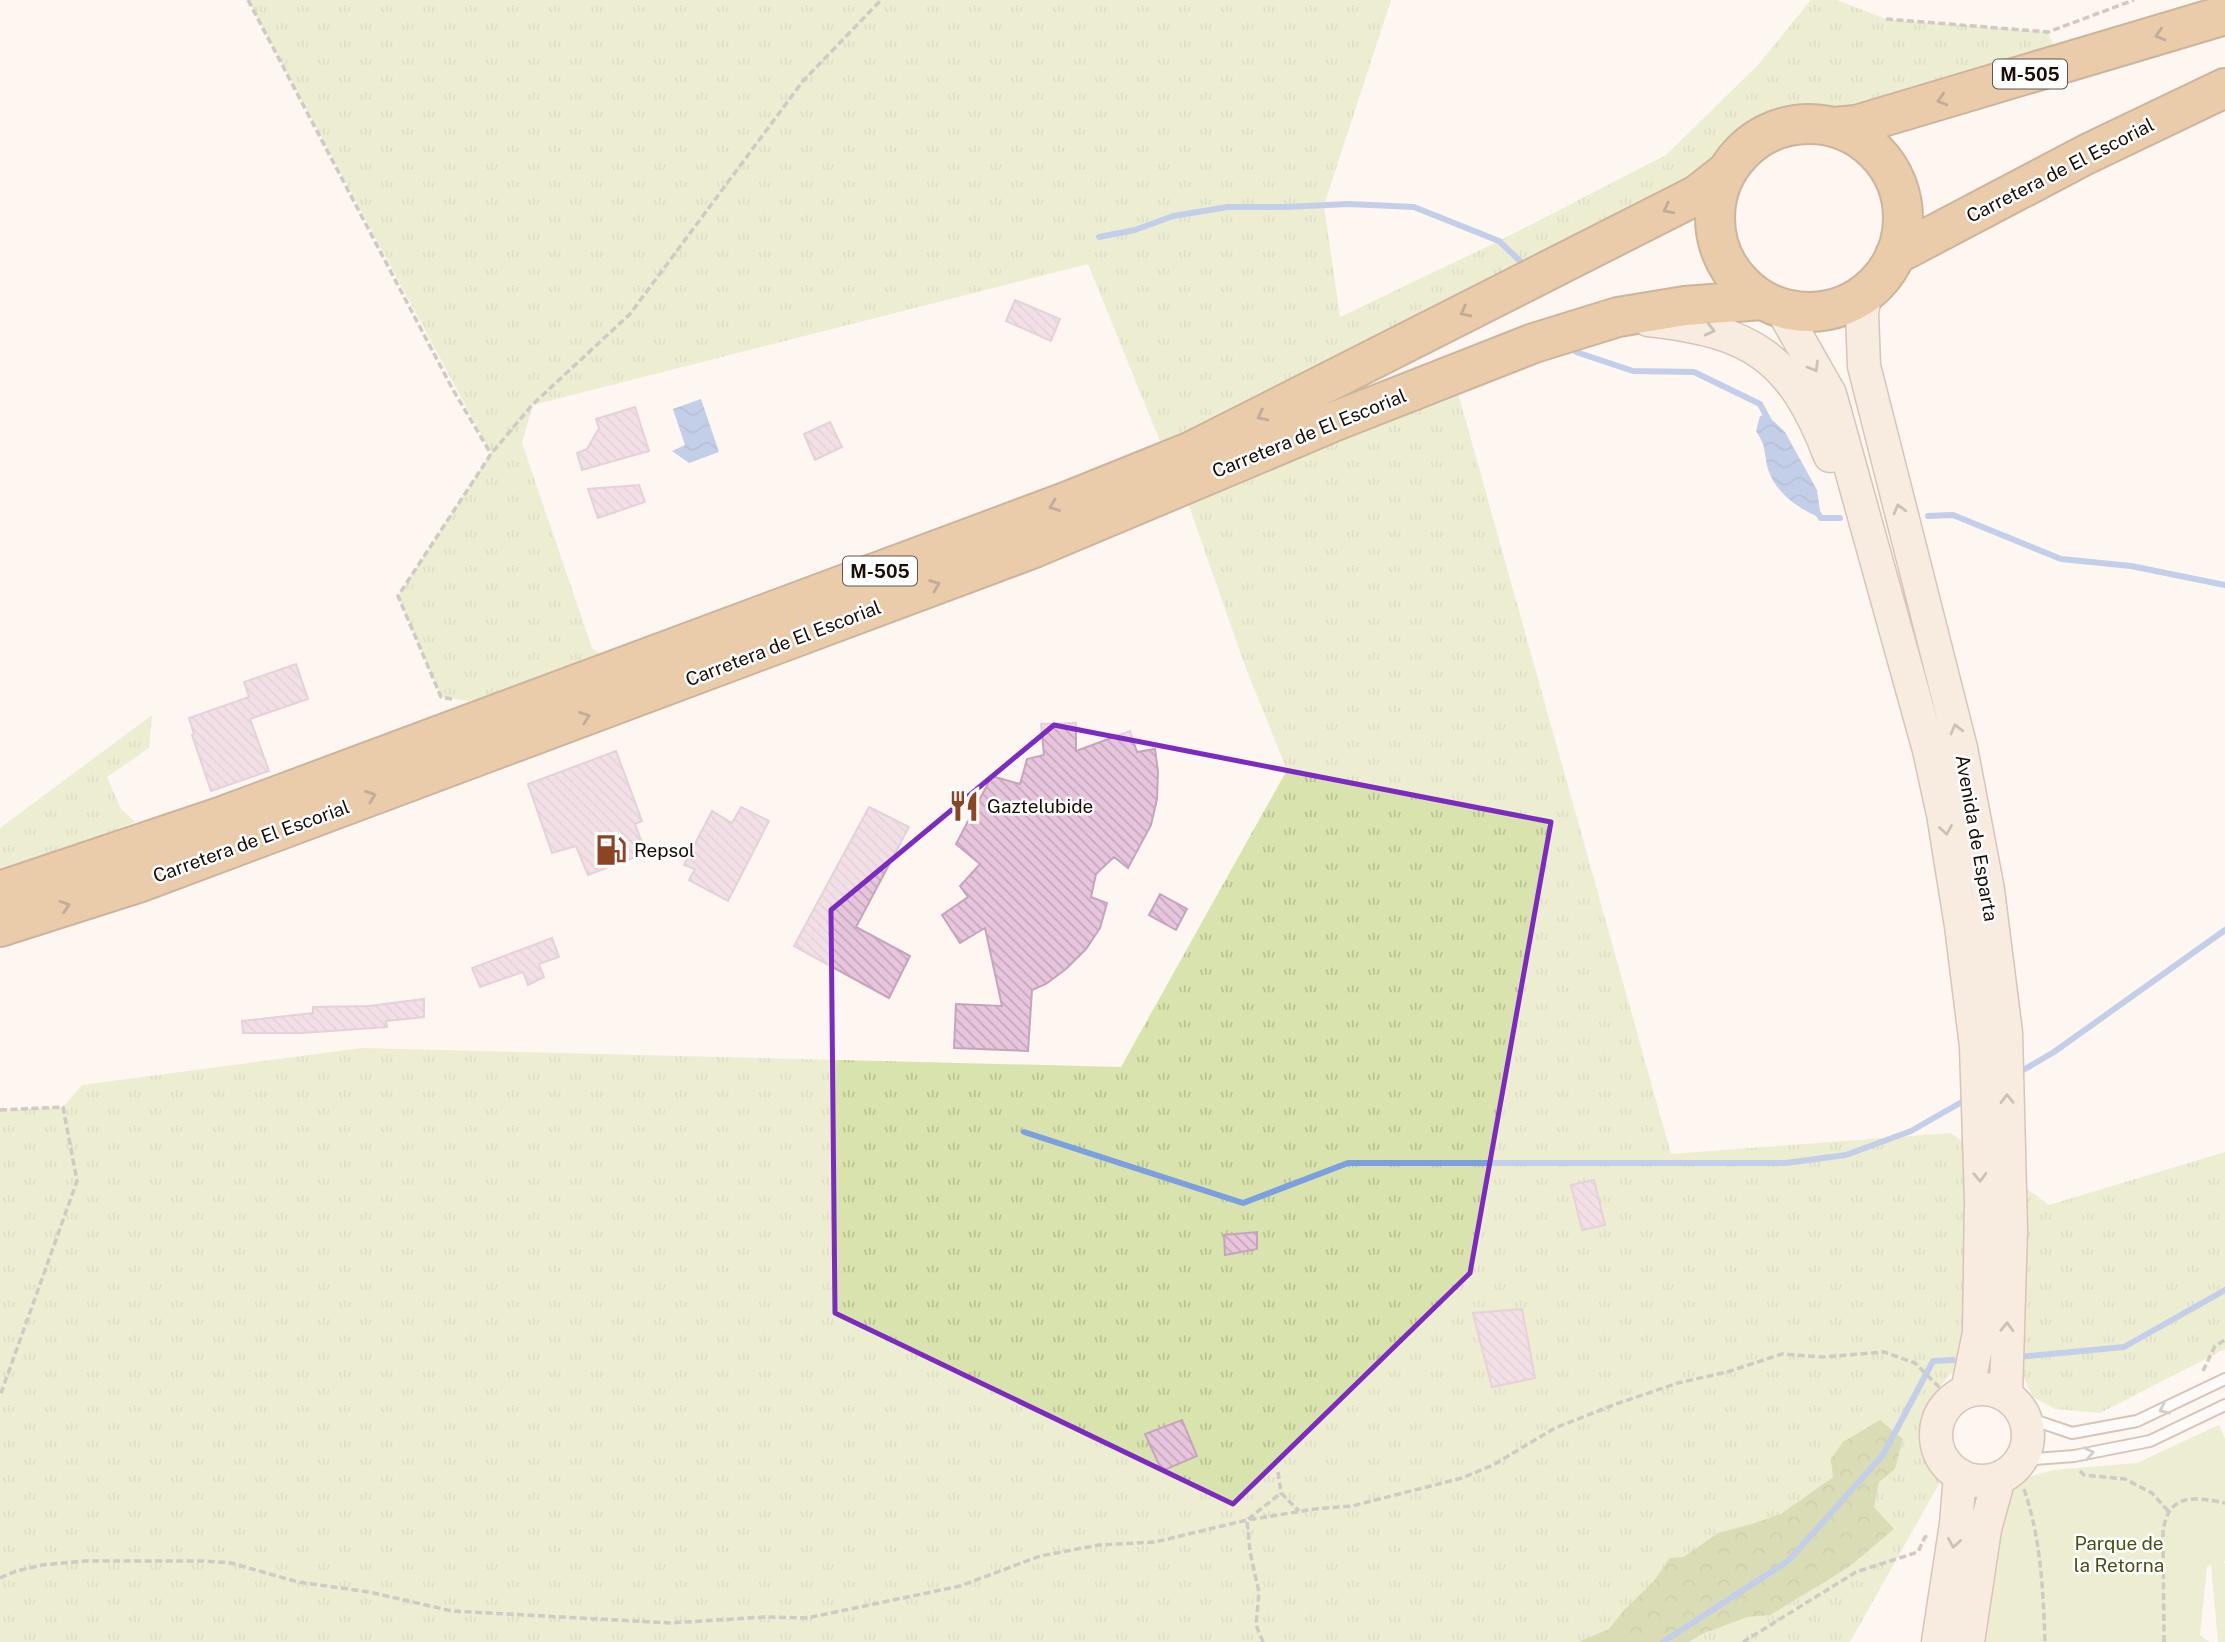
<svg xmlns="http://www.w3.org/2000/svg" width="2225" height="1642" viewBox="0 0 2225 1642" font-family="'Public Sans',sans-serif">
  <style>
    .grass { fill: url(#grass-tufts) }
    .forest { fill: url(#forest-crowns) }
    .green { fill: #d9e3ae }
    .water { fill: url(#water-waves) }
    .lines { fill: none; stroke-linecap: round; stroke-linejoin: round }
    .stream { stroke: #7c9fdf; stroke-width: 6 }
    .building { fill: url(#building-back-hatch); stroke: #c6a5bc; stroke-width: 2 }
    .lane-casing { stroke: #a98975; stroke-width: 14 }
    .secondary-casing { stroke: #a98975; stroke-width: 35 }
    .highway-casing { stroke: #916739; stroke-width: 42 }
    .path { stroke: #9b928c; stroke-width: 3.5; stroke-dasharray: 7 3.5; stroke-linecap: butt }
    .lane { stroke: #fff; stroke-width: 10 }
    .secondary { stroke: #f2e0cc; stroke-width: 32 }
    .highway { stroke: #d29754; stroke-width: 38 }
    .oneway { stroke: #76522d }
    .oneway2 { stroke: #908173 }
    .oneway3 { stroke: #a39e9b }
    .marked { fill: none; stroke: #7b2cbf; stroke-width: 5; stroke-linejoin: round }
    .labels { text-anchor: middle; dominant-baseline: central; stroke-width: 5; stroke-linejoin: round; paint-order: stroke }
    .shield { fill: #fff; stroke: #5e5651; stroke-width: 2 }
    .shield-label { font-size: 18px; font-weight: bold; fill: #190d06 }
    .street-label { font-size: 19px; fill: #190d06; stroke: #fff }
    .poi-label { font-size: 19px; fill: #190d06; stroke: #fff; text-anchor: start }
    .park-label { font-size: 19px; fill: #474f15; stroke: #fff }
  </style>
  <defs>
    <pattern id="grass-tufts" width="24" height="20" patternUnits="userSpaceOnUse" patternTransform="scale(1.75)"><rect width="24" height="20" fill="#d9e3ae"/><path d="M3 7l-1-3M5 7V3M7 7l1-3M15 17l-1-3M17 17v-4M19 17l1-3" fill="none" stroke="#bac294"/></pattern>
    <pattern id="forest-crowns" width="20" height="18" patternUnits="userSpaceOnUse" patternTransform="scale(1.75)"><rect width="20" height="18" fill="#b0bc6f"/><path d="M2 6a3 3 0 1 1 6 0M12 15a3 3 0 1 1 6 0" fill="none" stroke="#97a05f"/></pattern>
    <pattern id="water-waves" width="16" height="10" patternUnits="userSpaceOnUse" patternTransform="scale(1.75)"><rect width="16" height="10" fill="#7c9fdf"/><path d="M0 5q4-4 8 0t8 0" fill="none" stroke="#6580b3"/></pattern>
    <pattern id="building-back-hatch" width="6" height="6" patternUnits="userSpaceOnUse" patternTransform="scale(1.75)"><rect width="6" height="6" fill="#e7c5dc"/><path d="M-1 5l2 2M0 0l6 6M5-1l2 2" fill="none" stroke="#c6a8bb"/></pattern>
  </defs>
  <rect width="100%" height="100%" fill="#fdf6f1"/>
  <!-- grass -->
  <path class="grass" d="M248,0H1391L1324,205L1340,317L1499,241L1666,155L1757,66L1811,0H1837L1886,19L2048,32L2061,65L1943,81L1836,109L1813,106L1794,124L1768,133L1736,157L1725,173L1168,461L1088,264L533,405L522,443L592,648L620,668L484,703L441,697L398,596L491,453Z
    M1458,393L1671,1154L1951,1133L2049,1205L2225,1152V1349L2100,1413L2055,1409L2033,1397L2021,1372L1950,1374C1914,1418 1912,1432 1940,1482L1850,1642H0V1110L63,1107L82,1085L362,1048L1121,1067L1287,770L1245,666L1187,500Z
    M152,715L149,748L107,777L121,809L135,822L0,878V828Z"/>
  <!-- forest -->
  <path class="forest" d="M1880,1420L1903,1439L1895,1469L1879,1482L1874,1507L1894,1529L1849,1567L1770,1615L1747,1617L1702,1634L1689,1642H1578L1609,1629L1624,1610L1653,1582L1670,1558L1684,1557L1718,1533L1752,1524L1781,1514L1833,1477L1831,1459L1843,1442Z"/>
  <!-- green -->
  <path class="green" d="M2219,1425L2225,1439V1561L2222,1563H2225V1642H2218L2211,1565L2207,1567L2200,1635L2209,1642H1980L1998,1524L2009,1494L2025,1478L2053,1470L2137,1463Z"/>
  <!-- water -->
  <path class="water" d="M701,399L719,452L689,463L672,451L685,445L673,409Z
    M1766,414L1785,432L1817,490L1821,518C1799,509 1778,495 1769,472C1763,454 1768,449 1756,431L1760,416Z"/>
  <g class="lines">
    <!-- stream -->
    <path class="stream" d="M1099,237L1135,230L1173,216L1228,207H1285L1348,204L1414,207L1499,241L1520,261
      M1576,352L1633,371L1694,372L1760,404L1768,419
      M1817,512L1821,518H1840
      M1928,516L1953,515L2061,559L2131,566L2225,585
      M2025,1069L2054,1052L2225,930
      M1024,1132L1243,1203L1348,1163H1786L1846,1155L1911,1131L1960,1103
      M2018,1357L2124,1347L2225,1290
      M1663,1642L1788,1561L1883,1455L1933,1361L1953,1360"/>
  </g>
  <!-- building -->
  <path class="building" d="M1015,300L1060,319L1051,341L1006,321Z
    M635,407L649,451L582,470L577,453L587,449L599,428L596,419Z
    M830,422L842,447L815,460L804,434Z
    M639,485L645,502L598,518L588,489Z
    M296,664L308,699L250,719L269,771L211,791L192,735L194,734L189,718L249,697L244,682Z
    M1076,723V751L1130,731L1137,752L1155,749L1158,772L1157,799L1151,825L1128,868L1114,857L1096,874L1091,897L1107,903L1100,928L1086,949L1066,969L1046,984L1032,990L1028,1051L954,1048L956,1004L1002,1006L985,928L960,943L942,915L968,897L960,886L980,864L956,844L992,776L1020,784L1027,759L1044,755L1041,724Z
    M616,751L642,821L635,824L646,853L588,875L576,846L552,853L528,784Z
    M741,807L769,821L728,901L689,880L695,869L684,865L712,811L732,823Z
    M869,807L909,827L856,927L910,956L889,998L794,946Z
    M1160,894L1187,909L1176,930L1149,915Z
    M552,938L559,957L539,964L544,977L528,985L523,972L480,987L472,968Z
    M424,999V1017L386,1021L387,1027L302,1033H243L242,1021L313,1013V1007L369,1006Z
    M1594,1180L1605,1225L1582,1230L1571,1185Z
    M1257,1232V1249L1225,1255L1224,1235Z
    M1522,1309L1535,1378L1492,1387L1473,1313Z
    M1182,1420L1197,1456L1162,1471L1145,1434Z"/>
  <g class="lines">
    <defs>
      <path id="lane" d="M2025,1417L2072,1433L2137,1421L2225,1379
        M2021,1460L2074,1456L2150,1441L2225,1405"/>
      <path id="secondary" d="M1866,292L1862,313L1864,366L1961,748L1988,890L2006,1033L2011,1229L2006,1395
        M1781,308L1830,394L1929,750L1943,814L1961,926L1976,1046L1981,1200L1979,1333L1967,1391
        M1648,320C1752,331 1792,357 1830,456
        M1936 1435a46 46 0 1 1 92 0a46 46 0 1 1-92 0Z
        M1938,1642L1956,1524L1960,1475
        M1968,1642L1985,1529L1999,1478"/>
      <path id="highway" d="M1715 218a94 94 0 1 1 188 0a94 94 0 1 1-188 0Z
        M1834,127L1856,125L2225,15
        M1895,255L2087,154L2225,88
        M0,891L220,817L1063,503L1192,451L1697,195L1725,173
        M0,927L138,883L1034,548L1338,420L1534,343L1618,317L1685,306L1762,300"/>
    </defs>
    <!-- lane casing -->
    <use href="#lane" class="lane-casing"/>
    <!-- secondary casing -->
    <use href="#secondary" class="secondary-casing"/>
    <!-- highway casing -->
    <use href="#highway" class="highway-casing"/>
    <!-- path -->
    <path class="path" d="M248,0L452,388L491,454
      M1886,19L2048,32L2134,0
      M452,699L441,697L398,596L491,454L532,405L630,314L803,81L881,0
      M0,1110L63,1107L77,1181L0,1396
      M2203,1371L2215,1346L2225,1340
      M2080,1471L2084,1475L2125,1479L2152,1493L2169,1512
      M1278,1472L1281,1493L1299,1511
      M2024,1489C2041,1539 2043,1589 2045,1642
      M0,1578L16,1571L42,1565L85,1561H204L231,1563L298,1582L369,1592L452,1611L671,1623L764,1617L807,1618L960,1586L1040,1556L1099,1545L1155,1542L1247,1520L1315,1509L1352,1506L1462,1478L1493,1465L1555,1428L1616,1404L1678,1383L1727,1372L1782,1354L1823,1357L1884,1352L1915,1363L1941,1389
      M1263,1642L1256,1625L1259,1592L1250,1552L1247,1520L1281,1493
      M1743,1642L1856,1572L1918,1552L1925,1537L1929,1536
      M2164,1642L2163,1532C2168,1492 2195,1497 2225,1503"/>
    <!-- lane -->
    <use href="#lane" class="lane"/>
    <!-- secondary -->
    <use href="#secondary" class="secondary"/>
    <!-- highway -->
    <use href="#highway" class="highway"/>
  </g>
  <!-- one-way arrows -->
  <defs><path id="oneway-chevron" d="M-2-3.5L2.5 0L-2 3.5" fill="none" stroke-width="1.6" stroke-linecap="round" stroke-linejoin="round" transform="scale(1.75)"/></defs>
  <g class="oneway">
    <use href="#oneway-chevron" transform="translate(2160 35) rotate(163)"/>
    <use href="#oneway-chevron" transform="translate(1942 100) rotate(164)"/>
    <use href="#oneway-chevron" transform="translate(1668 209) rotate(153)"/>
    <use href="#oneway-chevron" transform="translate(1465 312) rotate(153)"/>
    <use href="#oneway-chevron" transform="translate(1262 416) rotate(153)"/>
    <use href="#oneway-chevron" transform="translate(1054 506) rotate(159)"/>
    <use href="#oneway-chevron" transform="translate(935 585) rotate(-21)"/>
    <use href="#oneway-chevron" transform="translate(585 717) rotate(-20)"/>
    <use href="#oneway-chevron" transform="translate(371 796) rotate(-20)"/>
    <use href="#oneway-chevron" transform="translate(65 906) rotate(-18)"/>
  </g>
  <g class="oneway2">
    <use href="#oneway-chevron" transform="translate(1710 330) rotate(14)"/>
    <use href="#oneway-chevron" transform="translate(1814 367) rotate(60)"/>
    <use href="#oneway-chevron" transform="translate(1899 509) rotate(-105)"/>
    <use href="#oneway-chevron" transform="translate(1956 729) rotate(-105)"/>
    <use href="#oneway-chevron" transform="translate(1946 830) rotate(81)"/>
    <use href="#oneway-chevron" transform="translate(2007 1099) rotate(-91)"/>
    <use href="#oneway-chevron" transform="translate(1980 1177) rotate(88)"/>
    <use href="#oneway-chevron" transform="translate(2007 1327) rotate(-88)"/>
    <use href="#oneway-chevron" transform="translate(1954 1543) rotate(99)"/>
  </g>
  <g class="oneway3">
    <use href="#oneway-chevron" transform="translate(2164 1409) rotate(155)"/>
    <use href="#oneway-chevron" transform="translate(2089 1453) rotate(-11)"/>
  </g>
  <!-- marked area -->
  <path d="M0 0H2225V1642H0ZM1054,725L1551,822L1470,1273L1233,1504L835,1313L831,910Z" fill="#fdf6f1" fill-opacity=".55" fill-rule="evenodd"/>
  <path class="marked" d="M1054,725L1551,822L1470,1273L1233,1504L835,1313L831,910Z"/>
  <!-- icons -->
  <defs>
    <symbol id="restaurant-bare" viewBox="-9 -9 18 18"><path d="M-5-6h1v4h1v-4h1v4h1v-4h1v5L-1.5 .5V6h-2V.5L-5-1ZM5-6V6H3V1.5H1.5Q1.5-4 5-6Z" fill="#8c4423" stroke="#fff" stroke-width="2.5" paint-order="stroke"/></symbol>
    <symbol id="fuel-bare" viewBox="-9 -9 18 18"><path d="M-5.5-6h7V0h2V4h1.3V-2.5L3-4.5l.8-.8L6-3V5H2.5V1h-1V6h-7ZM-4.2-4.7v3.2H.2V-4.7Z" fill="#8c4423" stroke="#fff" stroke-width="2.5" paint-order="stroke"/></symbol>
  </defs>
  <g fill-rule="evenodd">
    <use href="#restaurant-bare" x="942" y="784" width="44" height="44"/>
    <use href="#fuel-bare" x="589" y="828" width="44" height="44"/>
  </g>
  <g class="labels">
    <!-- shield labels -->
    <g class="shield">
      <rect x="1993" y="59.5" width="74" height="29" rx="5"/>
      <rect x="843" y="556.5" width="74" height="29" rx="5"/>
    </g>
    <g class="shield-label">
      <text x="2030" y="74">M-505</text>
      <text x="880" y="571">M-505</text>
    </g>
    <!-- street labels -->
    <g class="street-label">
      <text transform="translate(2060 170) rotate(-27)">Carretera de El Escorial</text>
      <text transform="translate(1309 433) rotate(-22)">Carretera de El Escorial</text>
      <text transform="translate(783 643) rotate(-21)">Carretera de El Escorial</text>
      <text transform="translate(1977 838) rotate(80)">Avenida de Esparta</text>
      <text transform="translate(251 841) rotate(-20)">Carretera de El Escorial</text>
    </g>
    <!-- poi labels -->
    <g class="poi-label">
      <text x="987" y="806">Gaztelubide</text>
      <text x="634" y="850">Repsol</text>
    </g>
    <!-- park labels -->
    <g class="park-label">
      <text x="2119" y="1543">Parque de<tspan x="2119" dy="22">la Retorna</tspan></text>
    </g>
  </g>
</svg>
